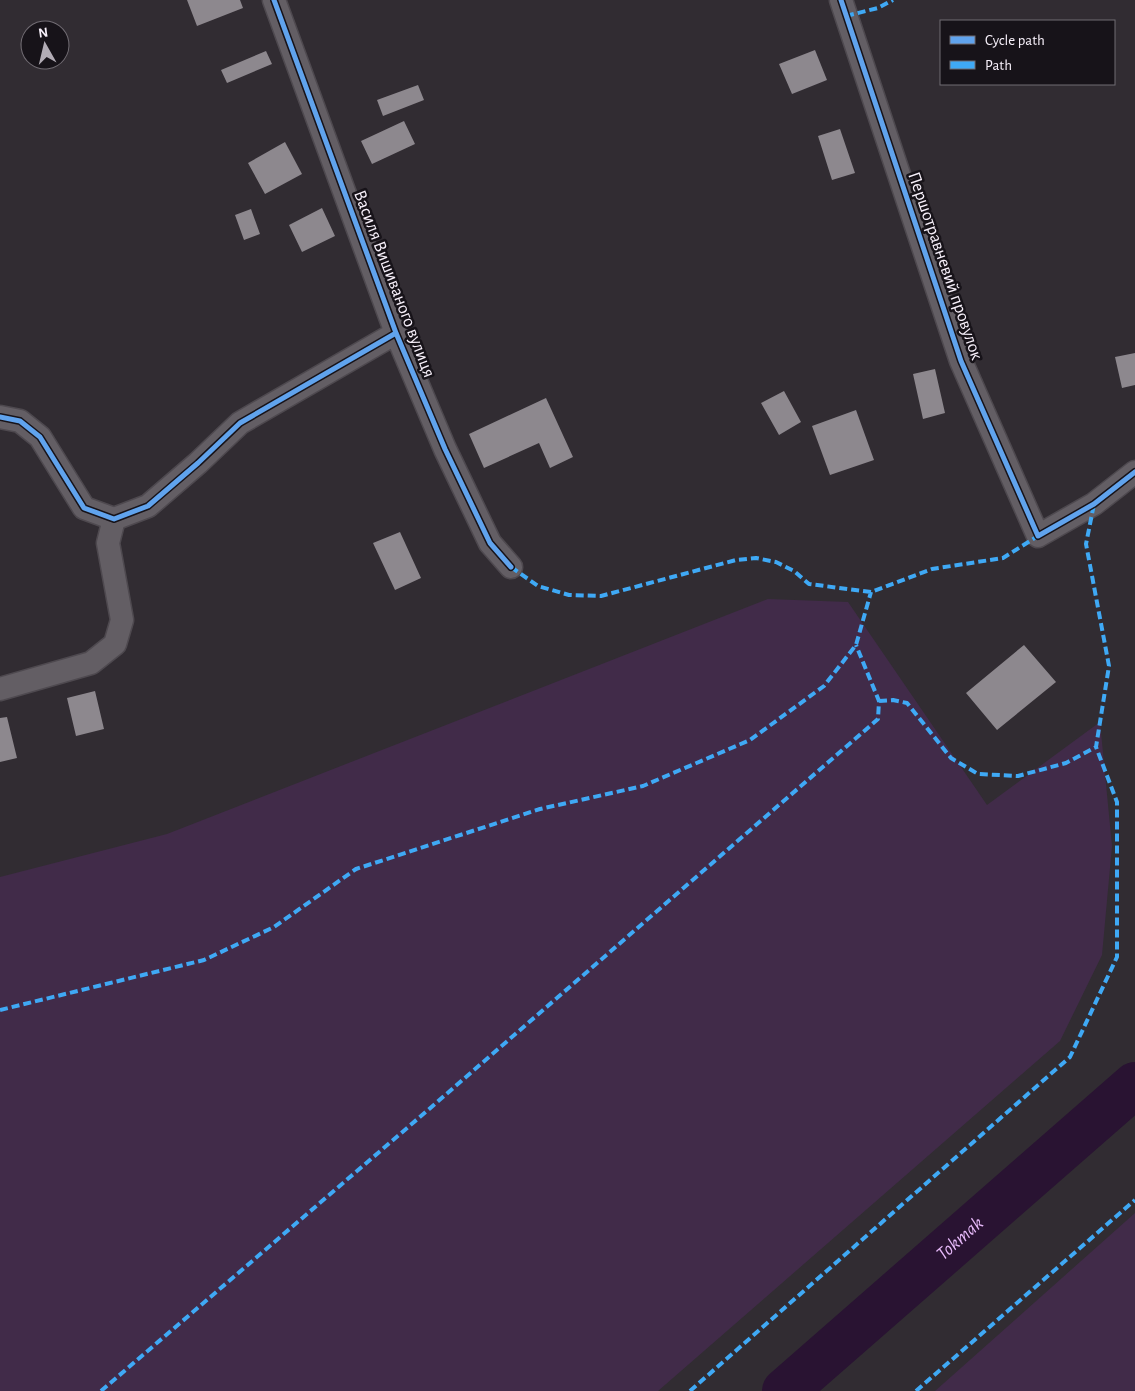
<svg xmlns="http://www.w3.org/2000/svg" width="1135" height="1391" viewBox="0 0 1135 1391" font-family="'Alegreya Sans',sans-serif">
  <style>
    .green { fill: #412b49 }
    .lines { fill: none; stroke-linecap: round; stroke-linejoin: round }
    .river { stroke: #291332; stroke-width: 46 }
    .building { fill: #8d888e }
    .street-casing { stroke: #4e494f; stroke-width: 25 }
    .street { stroke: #635e64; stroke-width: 22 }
    .quiet { stroke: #3fa9f5; stroke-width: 4; stroke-dasharray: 8 4; stroke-linecap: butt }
    .cycleway-casing { stroke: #171319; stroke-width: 8 }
    .cycleway { stroke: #60a3ed; stroke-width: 5 }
    .labels { text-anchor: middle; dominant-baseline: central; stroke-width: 5; stroke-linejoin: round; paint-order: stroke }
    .street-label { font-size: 18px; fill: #f8f1fb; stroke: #171319 }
    .water-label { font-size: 19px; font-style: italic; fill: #e6b9f9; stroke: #171319 }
  </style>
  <rect width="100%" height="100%" fill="#312c32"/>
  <!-- green -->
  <path class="green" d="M768,599L848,602L987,805L1100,722L1112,846L1102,955L1060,1041L658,1391H0V877L167,834Z
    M1135,1213V1391H935Z"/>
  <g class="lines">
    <!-- river -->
    <path class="river" id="s1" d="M785,1391L1135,1085"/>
  </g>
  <!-- building -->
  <path class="building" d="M187,0H240L243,8L197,26Z
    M815,50L827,80L792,94L779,64Z
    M266,51L272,64L227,83L221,70Z
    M418,85L424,100L383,116L377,100Z
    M404,121L415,144L372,164L361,141Z
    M840,129L855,173L832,180L818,136Z
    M285,142L302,174L265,194L248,163Z
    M322,208L335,236L302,252L289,225Z
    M251,209L260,234L244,240L235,215Z
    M1135,353V385L1122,388L1115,357Z
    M935,369L945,413L923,419L913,374Z
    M784,391L801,422L779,435L761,403Z
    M546,398L573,457L550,468L539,443L484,468L469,434Z
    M856,410L874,460L830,475L812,426Z
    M400,532L421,578L395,590L373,543Z
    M1024,645L1056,682L997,730L966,693Z
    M95,691L104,729L76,736L67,698Z
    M7,717L17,758L0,762V718Z"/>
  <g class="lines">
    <defs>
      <path id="street" d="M274,0L396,333L445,449L490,543L511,567
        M841,0L961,361L1038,536L1094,504L1135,472
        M0,417L20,421L40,437L84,508L114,519L148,506L198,463L240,423L396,333
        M0,689L91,663L115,644L122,620L108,543L114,519"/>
    </defs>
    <!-- street casing -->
    <use href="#street" class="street-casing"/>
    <!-- street -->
    <use href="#street" class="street"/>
    <!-- quiet -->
    <path class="quiet" d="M846,16L878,8L893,0
      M511,567L538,586L569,595L601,596L736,560L756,558L776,562L794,571L809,584L871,592L932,569L1003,558L1038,536
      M879,701L893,700L907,703L951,758L978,774L1018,776L1066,763L1096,747
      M0,1010L204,960L274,927L356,869L540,809L643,786L750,740L824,686L856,645L871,592
      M101,1391L428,1110L878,719L879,701L856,645
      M690,1391L1070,1057L1117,957V802L1096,747L1109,666L1086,544L1094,504
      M916,1391L1135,1200"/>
    <defs>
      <path id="cycleway" d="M274,0L396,333L445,449L490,543L511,567
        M841,0L961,361L1038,536L1094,504L1135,472
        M0,417L20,421L40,437L84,508L114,519L148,506L198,463L240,423L396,333"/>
    </defs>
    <!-- cycleway casing -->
    <use href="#cycleway" class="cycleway-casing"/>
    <!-- cycleway -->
    <use href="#cycleway" class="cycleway"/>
  </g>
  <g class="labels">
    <!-- street labels -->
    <g class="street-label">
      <text transform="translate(945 266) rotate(71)">Першотравневий провулок</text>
      <text transform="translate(394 284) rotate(69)">Василя Вишиваного вулиця</text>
    </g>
    <!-- water labels -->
    <g class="water-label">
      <text stroke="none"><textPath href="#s1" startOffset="232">Tokmak</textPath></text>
    </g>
  </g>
  <!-- legend -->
  <rect x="940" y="20" width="175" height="65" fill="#171319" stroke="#716c73"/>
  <rect x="950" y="36" width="25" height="8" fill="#60a3ed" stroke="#716c73"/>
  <text x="985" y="45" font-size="15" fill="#f8f1fb">Cycle path</text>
  <rect x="950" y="61" width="25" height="8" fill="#3fa9f5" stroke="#716c73"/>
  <text x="985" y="70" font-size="15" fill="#f8f1fb">Path</text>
  <!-- north arrow -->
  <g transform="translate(45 45) rotate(352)"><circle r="24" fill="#171319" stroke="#716c73"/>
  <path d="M0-4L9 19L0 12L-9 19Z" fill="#b2acb5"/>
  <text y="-8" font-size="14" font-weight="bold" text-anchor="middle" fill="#f8f1fb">N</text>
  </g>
</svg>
